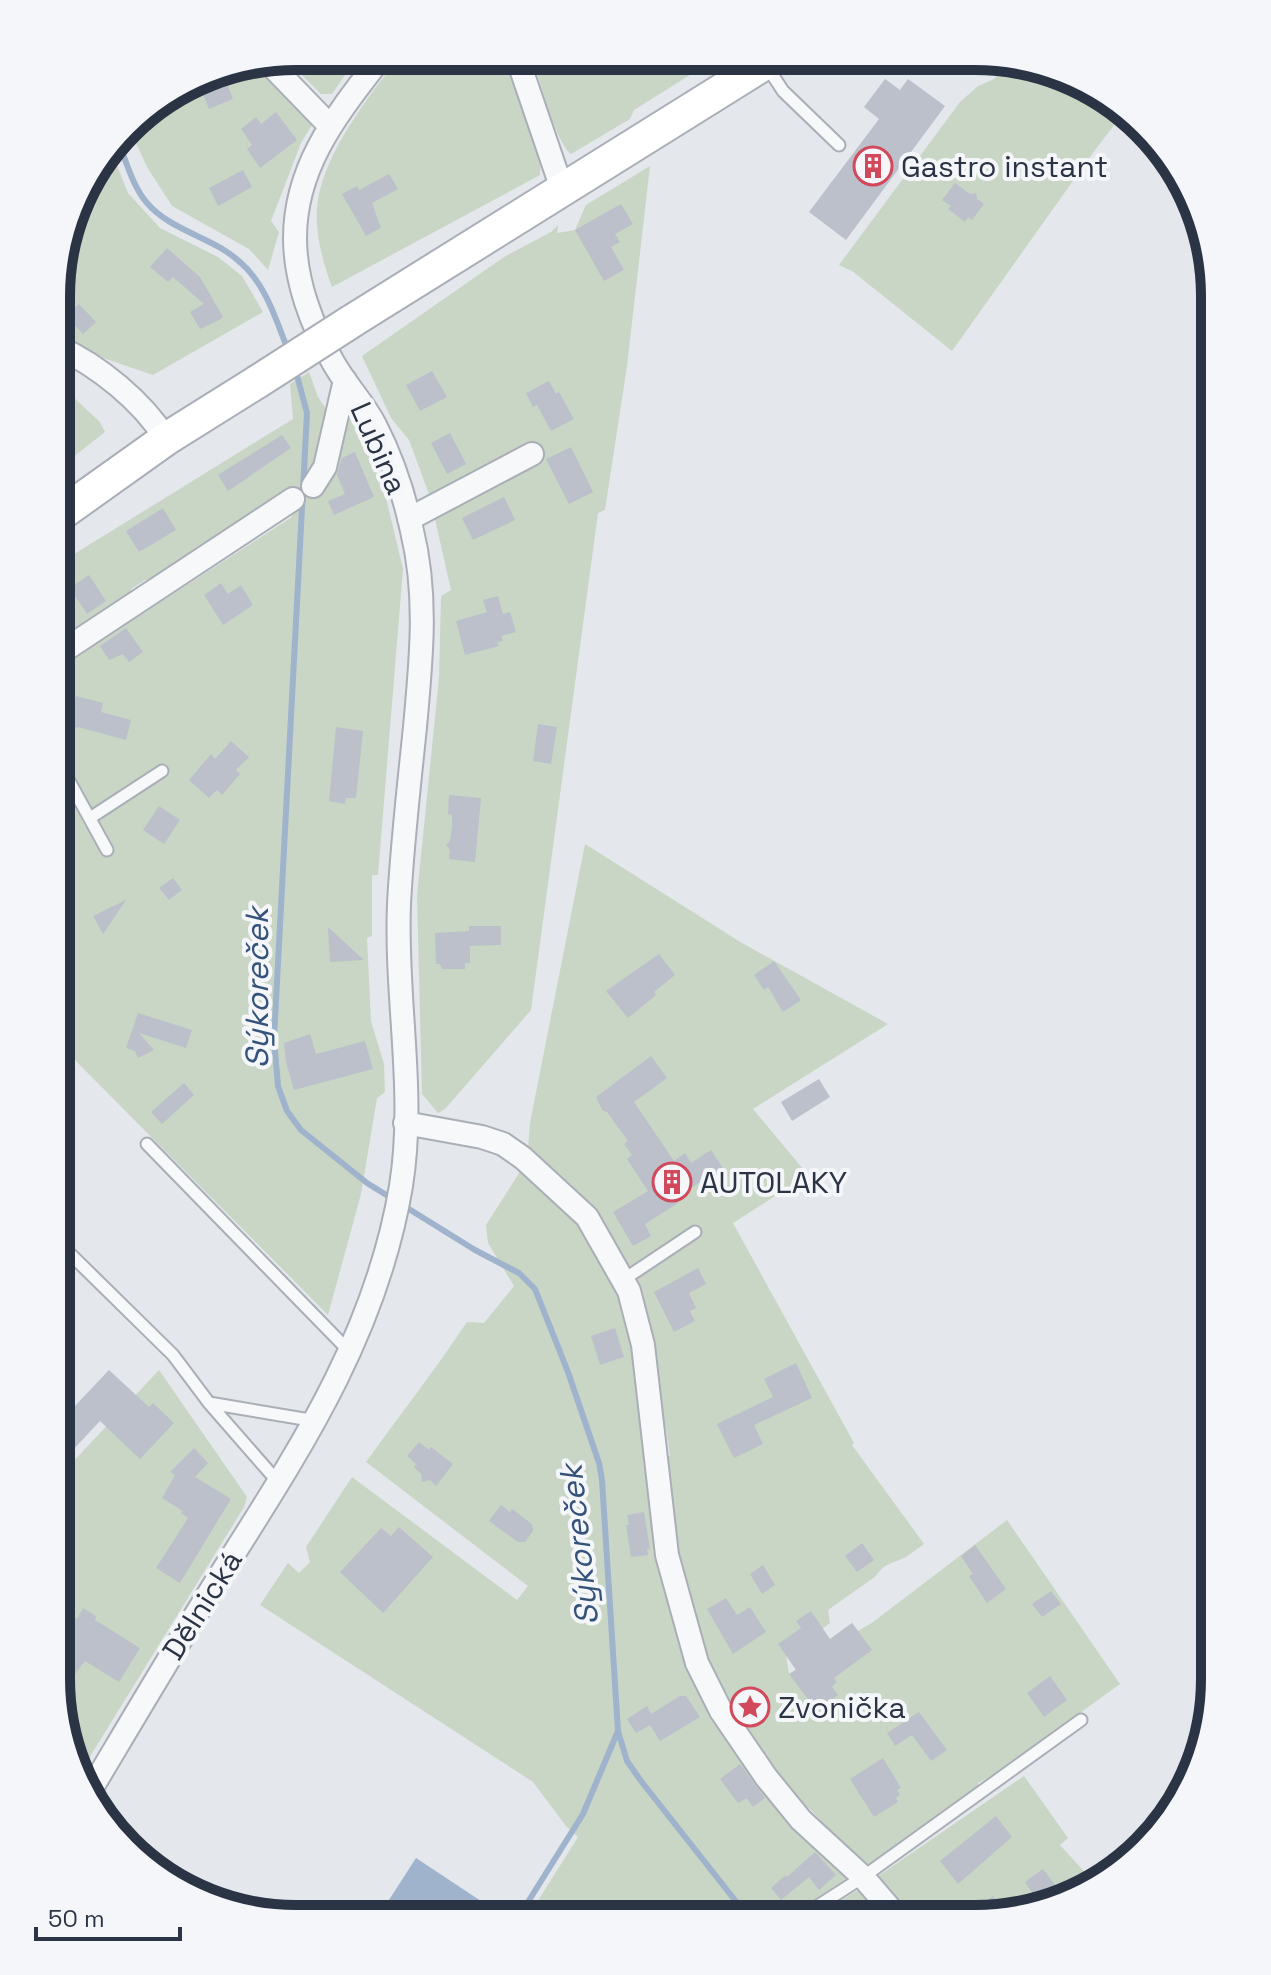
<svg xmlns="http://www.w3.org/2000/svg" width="1271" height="1975" viewBox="0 0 1271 1975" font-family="'Space Grotesk',sans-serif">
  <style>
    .green { fill: #c9d6c5 }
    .water { fill: #9fb4cc }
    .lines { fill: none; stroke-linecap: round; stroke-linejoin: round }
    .stream { stroke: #9fb4cc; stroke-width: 6 }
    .building { fill: #bbc0ca }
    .lane-casing { stroke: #a9aeb7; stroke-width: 15 }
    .street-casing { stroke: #a9aeb7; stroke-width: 26 }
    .secondary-casing { stroke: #a9aeb7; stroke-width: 36 }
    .lane { stroke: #f7f8fa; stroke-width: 11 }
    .street { stroke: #f7f8fa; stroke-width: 22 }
    .secondary { stroke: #fff; stroke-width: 32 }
    .secondary-bridge-casing { stroke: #a9aeb7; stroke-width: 36; stroke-linecap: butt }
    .secondary-bridge { stroke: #fff; stroke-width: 32 }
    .labels { text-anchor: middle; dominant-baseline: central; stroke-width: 8; stroke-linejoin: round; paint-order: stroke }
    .poi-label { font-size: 30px; fill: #2b3445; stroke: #f4f6f9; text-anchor: start }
    .street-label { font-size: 30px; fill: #2b3445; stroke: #f4f6f9 }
    .water-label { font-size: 32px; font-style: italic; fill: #34527a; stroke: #f4f6f9 }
    .rim { fill: none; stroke: #2b3445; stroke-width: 10 }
  </style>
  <rect width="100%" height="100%" fill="#e4e7ec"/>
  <!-- green -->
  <path class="green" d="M296,56H358L332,94H321L285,58Z
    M400,56L507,57L541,156L540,175L332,287C323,262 315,235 317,208C321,156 369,96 400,56Z
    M532,57H688L693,73L634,110L630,119L571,154C556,143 539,77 532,57Z
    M1010,59L1121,106L1125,111L1095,150L952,351L852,271L839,265L960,102L978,86L994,79Z
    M261,63L315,120L301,143L271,221L279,232L268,270L249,249L172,206L147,167L129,127L137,116L205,74Z
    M111,151L128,193L160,228L218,257L242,276L263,312L153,375L80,350L58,337V265L81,190Z
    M650,166L627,366L605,510L598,513L531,1010L445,1109L438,1113L422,1094L417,895L439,678L441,596L451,590L430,497L409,440L391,418L362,356L504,257L551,232L558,225L557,233L575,230L586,205Z
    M309,372L318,397L326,409C323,440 327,473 297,491L295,485V489L153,581L145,580L131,589L129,596L57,645L58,564L293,419L290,384Z
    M58,383L100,422L105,432L58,469Z
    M353,413L385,494L403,569L378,875H372V936L367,938L371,1021L384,1064L385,1092L377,1098L361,1194L328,1315L57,1042V669L292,517L293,504L325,482L347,415Z
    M585,844L742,943L888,1024L753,1109L808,1175L733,1223L854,1443L852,1445L924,1544C918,1548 912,1553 906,1557C894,1563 884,1563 876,1576L828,1610L830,1623L786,1655L789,1674L811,1659L822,1645L852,1623L858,1631L873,1622L1007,1520L1120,1684L997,1773L978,1783V1787L870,1865L862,1866L810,1809L791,1796L721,1701L679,1567L666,1459L670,1455L657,1374L594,1211L552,1169L528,1148L530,1123Z
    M523,1167L570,1208L613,1274L636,1359L695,1673L849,1877L786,1918H527L578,1837L566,1826L533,1782L260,1605L288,1563L299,1573L310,1562L306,1547L352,1477L517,1600L528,1586L366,1462C400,1415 435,1370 467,1322L484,1323L514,1286L488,1243L486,1225Z
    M159,1370L247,1497L244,1507L78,1776L74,1771L56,1679V1480Z
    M1024,1776L1068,1838L1060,1845L1093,1881L1067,1901L975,1919H911L871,1881Z
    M860,1889L892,1919H809Z"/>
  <!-- water -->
  <path class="water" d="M416,1858L484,1903L475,1918L378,1917Z"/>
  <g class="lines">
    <!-- stream -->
    <path class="stream" d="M118,141C126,161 133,187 147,203C172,232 214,237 241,263C266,285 276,320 288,350
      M295,368L307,413L274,1039L278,1086L287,1111L301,1130L367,1183L475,1250L519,1273L535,1289L568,1372L599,1463L602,1480L618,1731L627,1761L641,1781L749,1918
      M518,1918L583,1814L618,1731"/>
  </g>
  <!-- building -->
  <path class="building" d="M222,71L233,99L209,109L199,84L206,81L205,74Z
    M885,79L900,90L908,79L945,106L846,240L809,212L879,119L864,107Z
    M276,112L297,140L260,168L247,149L252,145L241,129L256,117L261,124Z
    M243,170L252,187L218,206L209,188Z
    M389,174L398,189L372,203L381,228L366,236L342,194L357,186L359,190Z
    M955,183L970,194L976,193L977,199L984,204L972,220L968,217L965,222L948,209L951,206L942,200Z
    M621,204L633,224L615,234L620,242L611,247L624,270L604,281L575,230Z
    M167,248L200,277L223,317L221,319L200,329L190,312L204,304L173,277L168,282L150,267Z
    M79,304L96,322L83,334L66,316Z
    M432,371L447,397L420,411L406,385Z
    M549,381L556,394L559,392L574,419L551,431L537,405L533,407L526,393Z
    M450,433L466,464L447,474L431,443Z
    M282,435L291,448L228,491L218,475Z
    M571,447L593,492L569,504L546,459Z
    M355,452L374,497L334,515L328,501L345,494L337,475L342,458Z
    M504,497L515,520L473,540L462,518Z
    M163,508L176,530L139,552L126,531Z
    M89,575L106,601L87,614L70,588Z
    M221,583L228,594L241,585L253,605L223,625L204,595Z
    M498,596L503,614L510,612L516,632L501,636L503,641L497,642L499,646L465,655L456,621L487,612L483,600Z
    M126,628L143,652L129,662L123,654L109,660L100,646Z
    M76,696L103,703L101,712L131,720L126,740L78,727L65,735L57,720L72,712Z
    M538,724L557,727L551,764L533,761Z
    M336,727L363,731L356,798H346L345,804L329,801Z
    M231,741L249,757L236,770L240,774L222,795L217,790L209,798L189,780L211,754L215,759Z
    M449,795L481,798L475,862L449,859L450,850L446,845L450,841L452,826V815L448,814Z
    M159,806L180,820L164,844L143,830Z
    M173,878L182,890L169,900L159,888Z
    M126,900L103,934L93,916Z
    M469,926H501V945L470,946V963H465V969H442L440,964H436L435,933L469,931Z
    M328,927L364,960L330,962Z
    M659,954L675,975L654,992L656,995L628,1018L606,991Z
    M774,961L801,1000L783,1012L768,987L764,990L754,975Z
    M138,1013L192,1030L186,1048L139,1033L154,1050L138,1058L135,1051L126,1048Z
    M310,1034L316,1054L365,1041L373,1069L294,1090L286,1062L284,1043Z
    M651,1056L667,1078L634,1102L674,1161L685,1153L691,1163L711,1150L728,1176L707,1189L702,1181L675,1198L678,1203L645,1224L651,1236L633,1246L613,1212L648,1191L627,1159L632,1155L624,1144L628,1141L607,1112L602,1110L596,1097Z
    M819,1079L830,1097L792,1121L781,1102Z
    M184,1083L194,1095L162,1124L151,1112Z
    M698,1268L706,1284L689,1293L696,1308L690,1311L695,1321L674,1332L654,1292Z
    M615,1328L624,1357L600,1365L591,1336Z
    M796,1363L812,1398L754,1425L763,1444L734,1458L717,1424L773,1397L764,1379Z
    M109,1370L149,1407L153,1403L174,1423L140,1459L100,1421L56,1468V1426Z
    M419,1442L429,1450L431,1447L453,1464L436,1486L430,1480L422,1482L421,1474L414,1467L416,1464L407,1456Z
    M194,1448L208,1463L195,1477L231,1499L180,1583L156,1568L188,1518L181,1513L183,1511L162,1498L175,1475L170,1472Z
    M501,1505L510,1512L512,1509L532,1524L533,1531L525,1542H518L489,1521Z
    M644,1512L650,1549H647L648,1555L631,1557L626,1525H629L627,1515Z
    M399,1527L433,1557L383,1613L340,1572L381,1528L391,1536Z
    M862,1543L874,1560L857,1572L845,1556Z
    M975,1545L1006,1589L987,1603L969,1576L973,1574L961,1556Z
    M763,1565L775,1585L762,1594L750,1574Z
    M1051,1591L1061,1604L1042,1617L1032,1604Z
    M726,1598L737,1615L750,1607L766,1632L733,1654L707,1609Z
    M83,1608L96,1616L95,1620L140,1648L119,1682L85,1661L67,1684L56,1676V1663L66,1650L56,1644V1632L64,1618L70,1621L73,1616L77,1619Z
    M811,1611L830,1639L852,1623L872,1650L834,1678L837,1682L832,1687L838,1695L817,1711L789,1674L796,1670L778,1644L801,1628L796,1621Z
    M1050,1676L1067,1700L1044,1717L1027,1693Z
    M680,1696H686L700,1717L660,1741L650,1725L636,1733L627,1719L647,1706L651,1714Z
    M919,1712L947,1750L931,1761L912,1735L895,1746L887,1733Z
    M883,1758L901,1788L897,1790L900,1795L896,1798L898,1802L874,1817L850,1779Z
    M740,1764L765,1798L753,1807L747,1798L738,1803L720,1779Z
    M996,1816L1012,1837L958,1884L940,1861Z
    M815,1852L836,1875L819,1890L809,1877L781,1900L771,1888L786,1875L787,1877Z
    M1043,1869L1061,1893L1041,1906L1025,1882Z
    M993,1896L1007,1913L965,1919Z"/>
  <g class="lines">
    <defs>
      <path id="lane" d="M766,65L783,91L839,145
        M57,759L107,850
        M90,818L162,771
        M147,1144L349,1351
        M57,1241L173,1355L209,1403L278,1482
        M623,1280L695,1232
        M209,1403L316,1421
        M799,1918L863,1877L1081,1720"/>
      <path id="street" d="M517,57L562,189
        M268,62L329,125
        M58,347C99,366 142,401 166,439
        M313,486L325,467L345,380
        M409,519L532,454
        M57,655L293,499
        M405,1123L482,1137L503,1144L523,1158L587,1217L629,1291L643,1345L667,1555L697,1663L721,1711L766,1777L801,1820L863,1877L899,1919
        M90,1791C133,1719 176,1646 221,1574C300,1449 376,1335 401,1186C416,1092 395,998 399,904C402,845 409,786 415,727C421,661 428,596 412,531C404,494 392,458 375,425C363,402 345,384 333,362C312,326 295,281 295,238C295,164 339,112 382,56"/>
      <path id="secondary" d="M352,321L775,57
        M58,516L166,439L257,382"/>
    </defs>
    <!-- lane casing -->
    <use href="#lane" class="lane-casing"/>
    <!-- street casing -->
    <use href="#street" class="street-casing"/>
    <!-- secondary casing -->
    <use href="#secondary" class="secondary-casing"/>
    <!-- lane -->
    <use href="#lane" class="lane"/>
    <!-- street -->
    <use href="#street" class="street"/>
    <!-- secondary -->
    <use href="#secondary" class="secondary"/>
    <defs>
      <path id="secondary-bridge" d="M257,382L352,321"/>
    </defs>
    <!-- secondary-bridge casing -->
    <use href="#secondary-bridge" class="secondary-bridge-casing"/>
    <!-- secondary-bridge -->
    <use href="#secondary-bridge" class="secondary-bridge"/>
  </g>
  <!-- icons -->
  <defs>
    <symbol id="building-ring" viewBox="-11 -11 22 22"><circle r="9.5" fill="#f4f6f9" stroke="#d1495b" stroke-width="1.5"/><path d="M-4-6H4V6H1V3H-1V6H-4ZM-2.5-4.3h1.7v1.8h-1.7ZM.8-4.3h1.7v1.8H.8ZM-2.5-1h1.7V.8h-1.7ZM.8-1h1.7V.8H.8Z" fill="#d1495b"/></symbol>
    <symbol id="sight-ring" viewBox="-11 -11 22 22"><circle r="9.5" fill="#f4f6f9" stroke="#d1495b" stroke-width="1.5"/><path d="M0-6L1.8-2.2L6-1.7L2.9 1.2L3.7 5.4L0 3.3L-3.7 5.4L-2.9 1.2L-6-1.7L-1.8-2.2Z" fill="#d1495b"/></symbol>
  </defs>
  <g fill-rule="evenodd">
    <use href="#building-ring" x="851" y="144" width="44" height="44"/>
    <use href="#building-ring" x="650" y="1160" width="44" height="44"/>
    <use href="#sight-ring" x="728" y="1685" width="44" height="44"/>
  </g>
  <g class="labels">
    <!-- poi labels -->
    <g class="poi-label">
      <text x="901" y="166">Gastro instant</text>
      <text x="700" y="1182">AUTOLAKY</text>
      <text x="778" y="1707">Zvonička</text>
    </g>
    <!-- street labels -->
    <g class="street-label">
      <text transform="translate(379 448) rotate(66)">Lubina</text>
      <text transform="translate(202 1605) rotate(-58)">Dělnická</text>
    </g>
    <!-- water labels -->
    <g class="water-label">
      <text transform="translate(257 988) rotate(-90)">Sýkoreček</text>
      <text transform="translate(579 1545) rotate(-96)">Sýkoreček</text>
    </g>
  </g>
  <!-- crop -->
  <path d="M0 0H1271V1975H0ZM296 70H975A226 226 0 0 1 1201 296V1679A226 226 0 0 1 975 1905H296A226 226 0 0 1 70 1679V296A226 226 0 0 1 296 70Z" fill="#f4f6f9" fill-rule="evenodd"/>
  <path class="rim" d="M296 70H975A226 226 0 0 1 1201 296V1679A226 226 0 0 1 975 1905H296A226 226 0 0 1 70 1679V296A226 226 0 0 1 296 70Z"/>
  <!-- scale -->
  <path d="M36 1927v12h144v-12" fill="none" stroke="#2b3445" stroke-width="4"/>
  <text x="48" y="1927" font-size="24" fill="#2b3445" stroke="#f4f6f9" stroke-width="6" paint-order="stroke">50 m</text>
</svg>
